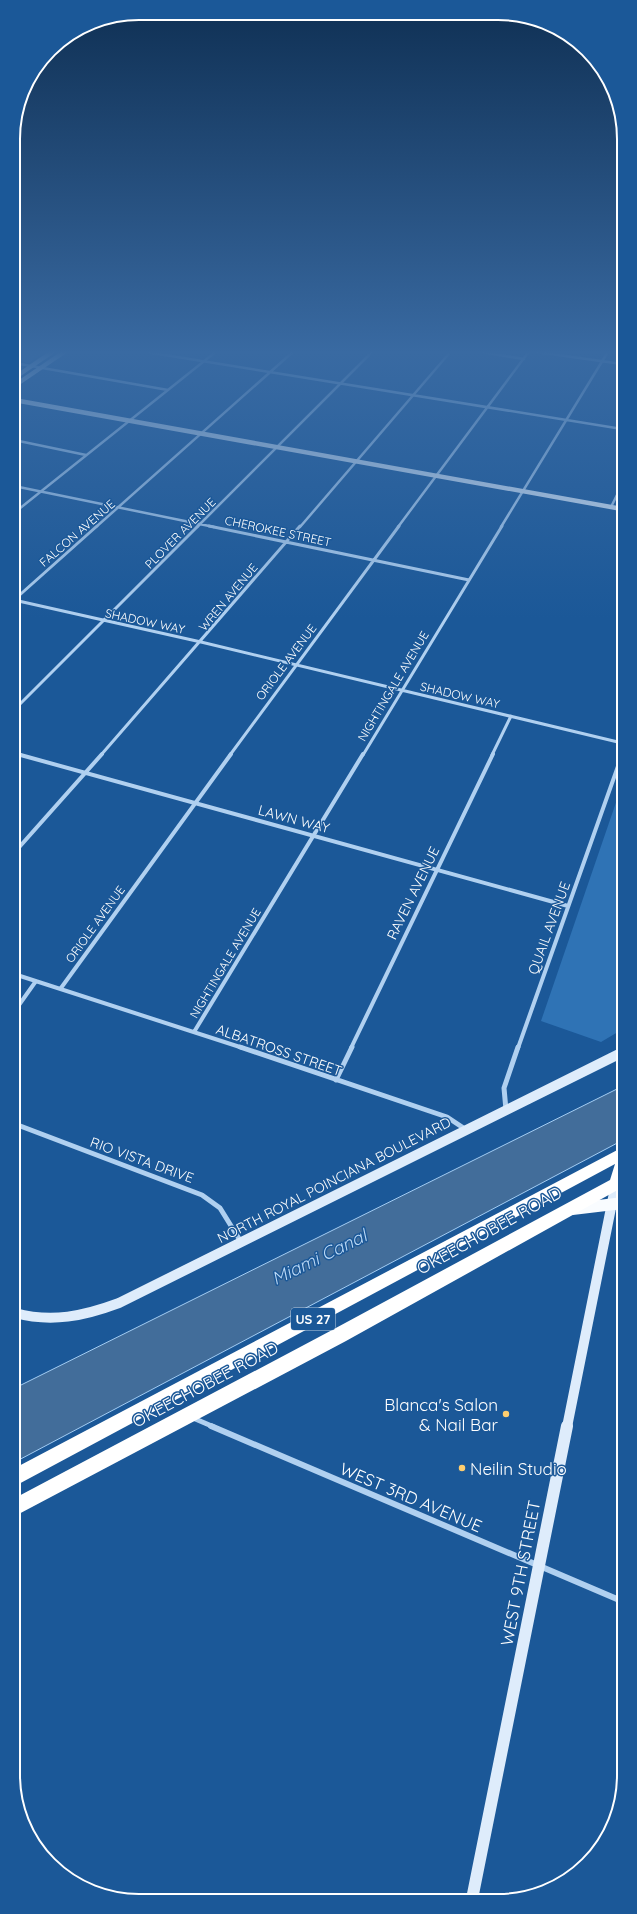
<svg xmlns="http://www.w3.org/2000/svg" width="637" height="1914" viewBox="0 0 637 1914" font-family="Quicksand,sans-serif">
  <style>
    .green { fill: #2f73b5 }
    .water { fill: #426d9a; stroke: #a3ccf2 }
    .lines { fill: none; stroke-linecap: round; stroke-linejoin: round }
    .street-far4 { stroke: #b0d0f0; stroke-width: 2.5 }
    .street-far3 { stroke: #b0d0f0; stroke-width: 3 }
    .street-far2 { stroke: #b0d0f0; stroke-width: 4 }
    .street-far1 { stroke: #b0d0f0; stroke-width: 5 }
    .street { stroke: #b0d0f0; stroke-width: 6 }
    .secondary-far2 { stroke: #deecfb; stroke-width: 4.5 }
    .secondary-far1 { stroke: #deecfb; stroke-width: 10 }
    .secondary { stroke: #deecfb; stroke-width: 12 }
    .primary { fill: #f9fcff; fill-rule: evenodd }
    .highway { fill: #fff; fill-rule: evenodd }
    .poi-dot { fill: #ffce6f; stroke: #1b5898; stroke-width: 1.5 }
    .labels { text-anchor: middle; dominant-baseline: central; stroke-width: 3; stroke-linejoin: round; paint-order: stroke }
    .far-street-label { font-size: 12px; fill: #fff; stroke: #1b5898 }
    .shield { fill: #1b5898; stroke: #bbcde0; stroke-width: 1 }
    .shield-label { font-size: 13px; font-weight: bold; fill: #fff }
    .street-label { font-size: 14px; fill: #fff; stroke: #1b5898 }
    .near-street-label { font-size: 17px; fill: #fff; stroke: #1b5898 }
    .near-poi-label { font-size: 17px; fill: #fff; stroke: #1b5898; text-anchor: end }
    .near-water-label { font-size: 18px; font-style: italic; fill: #bddaf7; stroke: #1b5898 }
    .rim { fill: none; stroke: #fff; stroke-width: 2 }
  </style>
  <rect width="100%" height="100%" fill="#1b5898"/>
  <!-- green -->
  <path class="green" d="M14,350H47L29,363L14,360Z
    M622,785L623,1029L601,1042L541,1021Z"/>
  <!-- water -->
  <path class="water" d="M623,1086V1140L15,1462V1388Z"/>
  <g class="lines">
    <!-- street-far4 -->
    <path class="street-far4" d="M134,350L622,429
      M469,350L524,359
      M530,351L622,364
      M14,363L168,390
      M14,440L86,455
      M14,486L214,527
      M611,507L622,485
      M14,513L218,350
      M96,527L295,350
      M197,527L374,350
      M300,527L452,350
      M398,527L530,350
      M501,527L609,350"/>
    <!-- street-far3 -->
    <path class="street-far3" d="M209,526L469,580
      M14,600L201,642L622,743
      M14,600L97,526
      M14,710L198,526
      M14,753L21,755
      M101,755L300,526
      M230,755L399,526
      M363,755L502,526
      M492,755L511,716"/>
    <!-- street-far2 -->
    <path class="street-far2" d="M17,754L568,906
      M14,853L102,754
      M14,974L243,1048
      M61,988L231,754
      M14,1012L36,981
      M194,1032L363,754
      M351,1048L493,754
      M518,1048L622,755"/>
    <!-- street-far1 -->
    <path class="street-far1" d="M240,1047L447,1117L465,1129
      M336,1080L352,1047
      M506,1110L504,1088L518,1047
      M15,1124L202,1195L220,1208L241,1242
      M193,1418L214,1427"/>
    <!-- street -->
    <path class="street" d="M211,1426L624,1602"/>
    <!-- secondary-far2 -->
    <path class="secondary-far2" d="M14,378L55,350
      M14,386L67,350
      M14,400L622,509"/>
    <!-- secondary-far1 -->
    <path class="secondary-far1" d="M15,1313C52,1323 84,1316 119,1303L623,1052
      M567,1427L616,1183"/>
    <!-- secondary -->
    <path class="secondary" d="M472,1899L567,1426"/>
    <!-- primary -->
    <path class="primary" d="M623,1197V1209L573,1215L569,1213L567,1209L569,1205L573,1203Z"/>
    <!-- highway -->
    <path class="highway" d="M623,1147V1187L346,1341L15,1516V1498L334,1329L610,1180L615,1164L15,1486V1468Z"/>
  </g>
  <!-- sky -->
  <linearGradient id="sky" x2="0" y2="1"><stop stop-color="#0f3054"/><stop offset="0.57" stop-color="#396aa2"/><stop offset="1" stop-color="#396aa2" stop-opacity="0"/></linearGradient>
  <rect width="637" height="618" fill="url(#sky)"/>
  <!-- markers -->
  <g class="poi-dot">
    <circle cx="506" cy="1414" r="4"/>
    <circle cx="462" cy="1468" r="4"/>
  </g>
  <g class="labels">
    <!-- far-street labels -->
    <g class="far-street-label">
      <text transform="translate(278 531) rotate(12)">CHEROKEE STREET</text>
      <text transform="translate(77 533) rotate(-41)">FALCON AVENUE</text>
      <text transform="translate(180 533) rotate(-45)">PLOVER AVENUE</text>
      <text transform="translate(228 597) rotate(-50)">WREN AVENUE</text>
      <text transform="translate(145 621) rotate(12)">SHADOW WAY</text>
      <text transform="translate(286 662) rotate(-53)">ORIOLE AVENUE</text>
      <text transform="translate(393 686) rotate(-59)">NIGHTINGALE AVENUE</text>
      <text transform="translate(460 695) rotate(13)">SHADOW WAY</text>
      <text transform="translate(95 924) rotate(-54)">ORIOLE AVENUE</text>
      <text transform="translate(225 963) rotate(-59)">NIGHTINGALE AVENUE</text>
    </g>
    <!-- shield labels -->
    <rect class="shield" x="291" y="1308" width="44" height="22" rx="3"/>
    <g class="shield-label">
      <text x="313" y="1319">US 27</text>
    </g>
    <!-- street labels -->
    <g class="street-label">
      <text transform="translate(294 819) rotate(15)">LAWN WAY</text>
      <text transform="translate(413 893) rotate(-64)">RAVEN AVENUE</text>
      <text transform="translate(549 928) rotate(-70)">QUAIL AVENUE</text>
      <text transform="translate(279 1050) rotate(19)">ALBATROSS STREET</text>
      <text transform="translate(142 1160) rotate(20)">RIO VISTA DRIVE</text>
      <text transform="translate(334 1180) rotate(-27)">NORTH ROYAL POINCIANA BOULEVARD</text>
    </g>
    <!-- near-street labels -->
    <g class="near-street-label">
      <text transform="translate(489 1230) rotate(-29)">OKEECHOBEE ROAD</text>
      <text transform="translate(205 1384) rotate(-28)">OKEECHOBEE ROAD</text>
      <text transform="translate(411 1497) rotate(23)">WEST 3RD AVENUE</text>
      <text transform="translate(520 1573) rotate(-79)">WEST 9TH STREET</text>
    </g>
    <!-- near-poi labels -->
    <g class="near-poi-label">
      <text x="498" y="1404">Blanca's Salon<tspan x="498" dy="20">&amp; Nail Bar</tspan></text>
      <text x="470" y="1468" text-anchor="start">Neilin Studio</text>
    </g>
    <!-- near-water labels -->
    <g class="near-water-label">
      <text transform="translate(319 1257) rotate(-26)">Miami Canal</text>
    </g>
  </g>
  <!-- crop -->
  <path d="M0 0H637V1914H0ZM139 20H498A119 119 0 0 1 617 139V1775A119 119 0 0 1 498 1894H139A119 119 0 0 1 20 1775V139A119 119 0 0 1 139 20Z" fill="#1b5898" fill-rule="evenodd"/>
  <path class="rim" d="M139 20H498A119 119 0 0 1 617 139V1775A119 119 0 0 1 498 1894H139A119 119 0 0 1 20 1775V139A119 119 0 0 1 139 20Z"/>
</svg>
